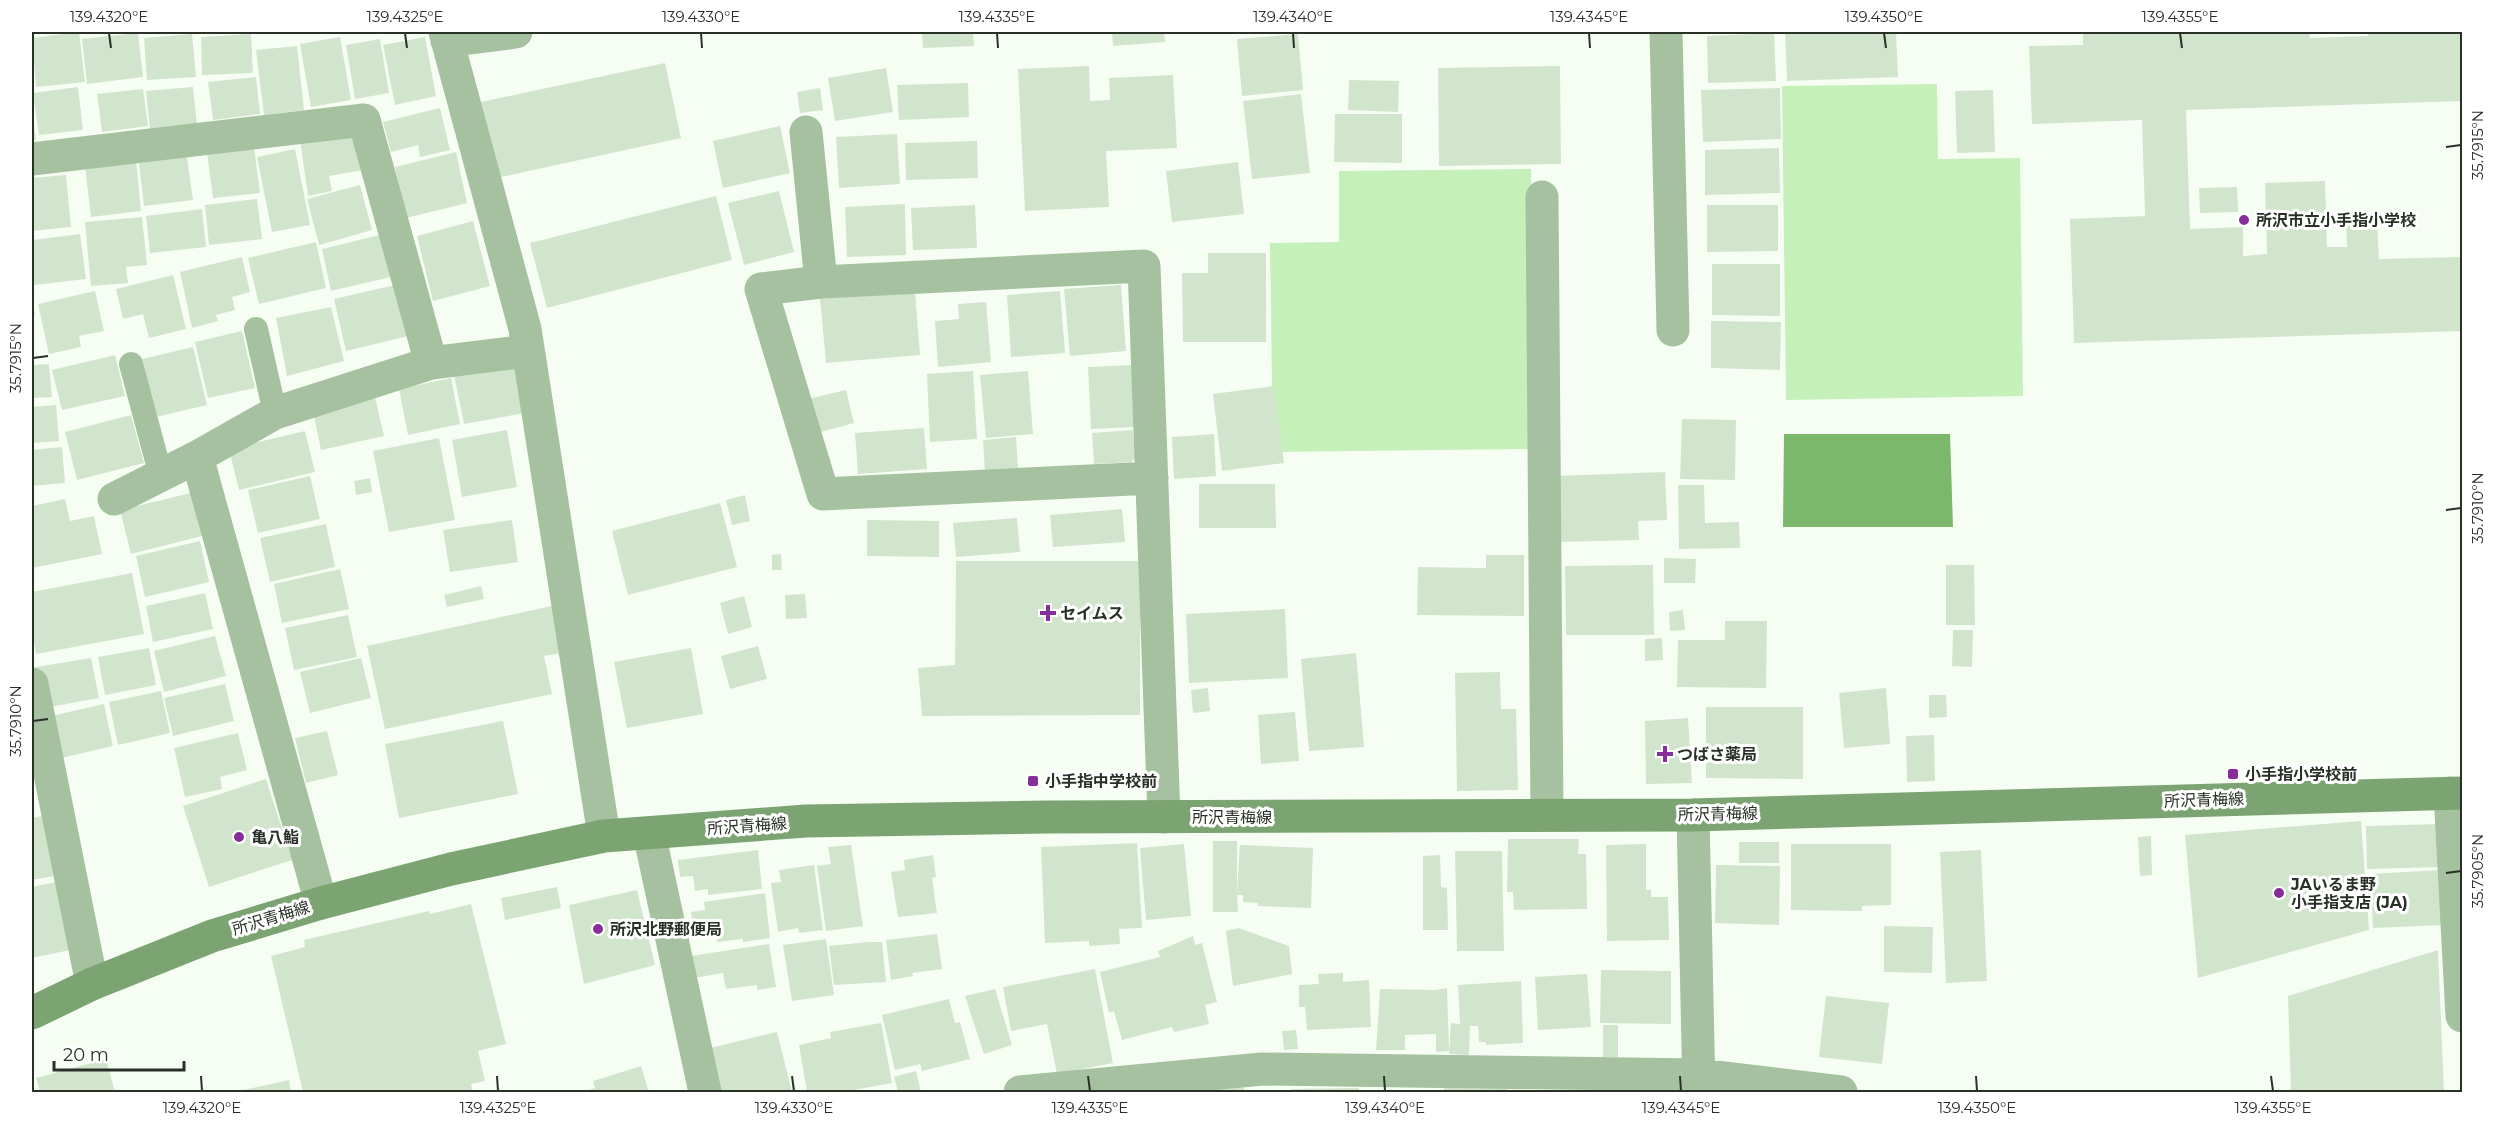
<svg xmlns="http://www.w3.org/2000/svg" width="2494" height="1124" viewBox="0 0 2494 1124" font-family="Montserrat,'Noto Sans JP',sans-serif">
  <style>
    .green { fill: #c5f0ba }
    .water { fill: #7bb86b }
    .building { fill: #d1e5cc }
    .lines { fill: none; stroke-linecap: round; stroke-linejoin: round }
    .service { stroke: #a6c19f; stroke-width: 24 }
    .minor { stroke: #a6c19f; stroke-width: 33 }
    .secondary { stroke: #7ca472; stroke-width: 33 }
    .ticks { fill: none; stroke: #293127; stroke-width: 2 }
    .poi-dot { fill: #862e9a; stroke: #fff; stroke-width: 2 }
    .labels { text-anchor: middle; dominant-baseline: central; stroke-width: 6; stroke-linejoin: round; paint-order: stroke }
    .poi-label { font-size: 16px; font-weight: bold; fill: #293127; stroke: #fff; text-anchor: start }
    .street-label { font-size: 16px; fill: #293127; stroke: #fff }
    .neatline { fill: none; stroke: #293127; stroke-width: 2 }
    .ticks-label { font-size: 15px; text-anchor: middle; fill: #293127 }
  </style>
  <rect width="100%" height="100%" fill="#f6fef4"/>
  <!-- green -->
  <path class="green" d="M1937,84L1938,159L2020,158L2023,396L1786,400L1782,86Z
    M1531,169L1534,449L1273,452L1270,243L1339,242V171Z"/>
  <!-- water -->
  <path class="water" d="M1784,434H1950L1953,527H1783Z"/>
  <!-- building -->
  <path class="building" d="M79,32L85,82L36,87L32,38Z
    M922,32H973L974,46L923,48Z
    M1112,32H1164L1165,42L1113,46Z
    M1785,32H1896L1898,77L1787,81Z
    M2083,32H2309L2310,38L2368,36V32H2462V101L2186,110L2190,229L2243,227V256L2267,254L2265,183L2325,181L2327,247H2347L2346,224H2377L2379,259L2462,257V331L2074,343L2070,219L2145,216L2142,120L2032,124L2029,46L2083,45Z
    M138,33L143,77L87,84L82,39Z
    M1774,33L1776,81L1708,83L1707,36Z
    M192,34L196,77L147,80L144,38Z
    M251,34L253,73L202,75L201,37Z
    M1298,34L1303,90L1242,96L1237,39Z
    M340,37L351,100L311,107L300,44Z
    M425,37L436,96L395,105L383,45Z
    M380,39L389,93L355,99L346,45Z
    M297,46L304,110L264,115L256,50Z
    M665,63L681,138L497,178L481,102Z
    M1089,66L1090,101L1110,100L1109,78L1173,75L1177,148L1106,151L1109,207L1025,211L1018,69Z
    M1560,66L1561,164L1439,166L1438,68Z
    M886,68L893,112L835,121L828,78Z
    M256,77L260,114L213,120L208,82Z
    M1349,80L1399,81L1398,112L1348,110Z
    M968,83L969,117L899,120L897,85Z
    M78,87L83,130L39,135L33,93Z
    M193,87L197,125L150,130L146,91Z
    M820,88L823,110L800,113L797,92Z
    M1780,88L1781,139L1703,142L1701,90Z
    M143,89L148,126L102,132L97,94Z
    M1993,90L1995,152L1957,153L1955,91Z
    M1301,94L1310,173L1252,179L1243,101Z
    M440,108L450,150L420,157L418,145L391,152L383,122Z
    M32,114L36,140H32Z
    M1335,114H1402V163L1334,162Z
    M780,126L790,173L723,188L713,141Z
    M358,132L364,170L329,176L332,191L308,196L300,140Z
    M897,134L900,184L839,188L836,137Z
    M977,141L978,178L906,180L905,143Z
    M254,147L260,193L213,198L207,153Z
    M1779,148L1780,193L1705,195V150Z
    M295,149L310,225L272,232L257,157Z
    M456,152L467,203L406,218L395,167Z
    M187,157L193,200L144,206L139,163Z
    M136,161L141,211L91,217L85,167Z
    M1238,162L1244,214L1172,222L1166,171Z
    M66,175L71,227L32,231V178Z
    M360,185L372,230L319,245L307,199Z
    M2237,187L2238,212L2200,213L2199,188Z
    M779,191L794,252L744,265L728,203Z
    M716,196L732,260L547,308L530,243Z
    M257,199L262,239L209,245L205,205Z
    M905,204L906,255L847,257L845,207Z
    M975,205L977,248L913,250L911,208Z
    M1707,205H1778V251L1707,252Z
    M202,209L206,247L150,253L146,216Z
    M142,217L147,265L126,267L128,283L91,286L85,222Z
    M473,221L490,286L433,301L417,236Z
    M80,234L86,279L34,285L32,240Z
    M380,235L391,277L331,291L322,249Z
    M316,242L326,288L259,304L248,258Z
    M1208,253H1266V342H1183L1182,273H1208Z
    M242,257L250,292L232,297L235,310L216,315L218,321L192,328L180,272Z
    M1712,264H1780V316L1712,315Z
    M173,275L186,329L149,338L143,314L123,319L116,289Z
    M395,285L408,336L346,351L334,299Z
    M1121,285L1126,351L1070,356L1064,289Z
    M95,291L104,331L79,336L81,347L49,354L38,304Z
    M915,291L920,355L826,363L820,298Z
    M1060,291L1065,353L1011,357L1007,295Z
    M32,293L35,315H32Z
    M986,302L991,362L938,367L935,321L959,319L958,304Z
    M331,307L344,361L287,376L276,318Z
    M1711,321L1781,322L1780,370L1711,368Z
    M242,331L255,388L208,398L195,342Z
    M193,347L207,405L156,417L142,359Z
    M115,355L125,396L62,410L52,370Z
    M518,356L530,412L464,424L453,370Z
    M49,364L52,397L32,398V365Z
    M1133,365L1136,427L1091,429L1088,367Z
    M973,371L977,439L930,442L927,374Z
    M1028,371L1033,434L986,438L980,375Z
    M451,378L460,424L408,435L399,389Z
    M1274,386L1284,463L1222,471L1213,394Z
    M846,390L854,423L817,433L808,399Z
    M375,397L384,436L321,450L313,411Z
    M56,405L59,441L32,443V407Z
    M131,415L144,463L77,480L65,432Z
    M1682,419L1736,420L1735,480L1680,479Z
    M924,428L927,469L858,474L855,433Z
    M507,430L517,487L462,497L452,440Z
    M1133,430L1135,459L1131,462L1094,464L1092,433Z
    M305,431L315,472L239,490L229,449Z
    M1214,434L1216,476L1174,479L1172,437Z
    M1016,437L1018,470L985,473L983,440Z
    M439,438L455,520L389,532L373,451Z
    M62,447L65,483L32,486V450Z
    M1665,472L1667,520L1638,521L1639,540L1559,542L1556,476Z
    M310,476L320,519L258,533L248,490Z
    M370,478L372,492L356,495L354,481Z
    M1199,484H1275L1276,528H1199Z
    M1678,485H1704L1705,523L1739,522L1740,548L1679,549Z
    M191,493L202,536L131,554L120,510Z
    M745,495L750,521L732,525L726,500Z
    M65,499L70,521L94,516L102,554L32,568V506Z
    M720,503L737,567L628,595L612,531Z
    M1122,509L1125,542L1053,547L1050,515Z
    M1017,518L1020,552L956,557L953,523Z
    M512,520L518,562L450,572L443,530Z
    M867,520L939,521V557L867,556Z
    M326,524L335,567L270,582L260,538Z
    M200,541L209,582L145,597L136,556Z
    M781,554L782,570H772V555Z
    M1486,555H1524V616L1417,615L1418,567L1486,568Z
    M1664,558L1696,559L1695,583H1664Z
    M956,561H1140V715L922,716L918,668L955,665Z
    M1653,565L1654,635H1566L1565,566Z
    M1946,565H1974L1975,625H1946Z
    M340,569L349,609L282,623L274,584Z
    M132,573L144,634L36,654L32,630V592Z
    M481,586L484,599L447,607L444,595Z
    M205,593L213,629L153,642L146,606Z
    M805,594L807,618L786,619L785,595Z
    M744,596L752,627L728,634L720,603Z
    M552,606L562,653L544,656L552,694L385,729L367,646Z
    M1285,609L1288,678L1189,683L1186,614Z
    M1683,610L1685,630L1670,631L1669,612Z
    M348,615L357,657L294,670L285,628Z
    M1725,621H1767L1766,688L1677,687L1678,640H1725Z
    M1953,630H1973L1972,667L1952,666Z
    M215,636L226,676L164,692L154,651Z
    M1662,638L1663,660L1645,661V639Z
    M758,646L767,679L730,689L721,656Z
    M149,648L156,685L105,695L98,657Z
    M691,648L703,714L627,728L614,662Z
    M1356,653L1364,747L1309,751L1301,659Z
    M91,658L99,698L44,708L36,667Z
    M361,658L371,698L310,713L300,672Z
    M1500,672L1501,709H1516L1518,790L1457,791L1455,673Z
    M225,684L234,721L173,736L164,698Z
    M1208,688L1210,711L1193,713L1191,690Z
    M1886,688L1890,744L1844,748L1839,693Z
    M161,691L170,733L118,745L109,702Z
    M1929,695H1946L1947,717L1929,718Z
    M104,704L113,746L57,759L47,717Z
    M1706,707H1803V779L1706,778Z
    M1295,712L1299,761L1261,764L1258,715Z
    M1688,718L1692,783L1646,784L1645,721Z
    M503,721L518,794L399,818L385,744Z
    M327,731L338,775L306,783L295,738Z
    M238,733L247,770L220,777L222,789L185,797L174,748Z
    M1934,735L1935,781L1907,782L1906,736Z
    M266,779L292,860L209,887L183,806Z
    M42,816L54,876L32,880V818Z
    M2361,821L2369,930L2198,978L2185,835Z
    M2442,824L2443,867L2367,869L2366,826Z
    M2151,836L2152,875L2140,876L2138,837Z
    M1508,839H1579L1578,854H1586L1587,909L1514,910L1513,892H1507Z
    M1213,841H1237V893L1240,845L1313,848L1311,908L1258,906V903L1243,902V895H1237L1238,912H1213Z
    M1739,842H1779V863H1739Z
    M1137,843L1142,928L1119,929L1120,944L1089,946V941L1045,943L1041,847Z
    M1184,844L1191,916L1146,920L1140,848Z
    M1646,844V890H1651V897H1668L1669,940L1607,941L1606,845Z
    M1791,844H1891V905L1862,906V911L1791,910Z
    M851,845L863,926L826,931L817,866L831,864L828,847Z
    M758,850L762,889L708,895V889L695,891L693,876L680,877L678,860Z
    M1981,850L1987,981L1946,983L1940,852Z
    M1455,851H1502L1504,951H1457Z
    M933,855L936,877L932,878L937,913L898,917L891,872L905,870L904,860Z
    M1440,855L1441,887L1447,888L1448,930H1423V856Z
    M814,865L823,930L799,933L798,928L778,932L771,883L781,882L779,870Z
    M1716,865L1780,866L1779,925L1715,923Z
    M2441,870L2444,925L2373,928L2370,874Z
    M56,882L70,950L32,958V887Z
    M557,887L561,908L505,920L501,898Z
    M637,890L655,965L584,984L569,905Z
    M765,893L770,938L743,942V939L717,942L716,932L694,935L691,912L705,910L704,902Z
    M471,904L506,1044L478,1051L485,1081L471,1084L473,1092H303L271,956L305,947L304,940L429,911L430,914Z
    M1884,926L1933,927L1932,973L1884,972Z
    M1239,928L1289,946L1292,974L1233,986L1226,931Z
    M937,934L942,969L912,973L913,976L891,980L886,940Z
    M1193,936L1195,945L1202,943L1217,1002L1205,1005L1209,1024L1174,1032L1172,1027L1122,1040L1114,1011L1109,1013L1100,972L1160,957L1158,951Z
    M826,939L834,995L792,1001L783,945Z
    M868,942H882L886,982L834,985L829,946Z
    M769,944L776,987L757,990V985L726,989L723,973L694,978L691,956Z
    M2438,950L2444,1092H2291L2288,996Z
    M1095,969L1113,1063L1057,1074L1047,1024L1011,1031L1003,987Z
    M1601,970L1671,971V1024L1600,1023Z
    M1343,973V982L1369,980L1371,1027L1307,1030L1305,1007H1299V985L1319,984L1318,974Z
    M1587,974L1591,1027L1538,1030L1535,977Z
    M1521,981L1523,1043L1486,1045V1042H1479L1478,1026H1470L1469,1055L1449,1054L1451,1023L1460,1024L1458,985Z
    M1447,988L1449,1051L1436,1052V1034L1405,1035V1050H1376L1380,989L1436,990Z
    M995,989L1012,1045L984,1054L965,996Z
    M1826,996L1889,1003L1882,1064L1819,1057Z
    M949,999L955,1023L960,1022L970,1059L922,1071L920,1064L895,1070L882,1015Z
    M881,1023L892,1083L843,1092H807L799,1045L831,1038L830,1032Z
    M1603,1025H1618V1057H1603Z
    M1296,1030L1298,1049L1284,1050L1282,1031Z
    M777,1032L792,1092H721L710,1048Z
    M106,1059L115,1092H40L36,1078Z
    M641,1066L649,1092H582L595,1088L593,1081Z
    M916,1071L921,1092H898L894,1077Z
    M289,1080L291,1092H234Z
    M1244,1087V1092H1205V1091Z
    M1359,1088V1092H1291V1089Z
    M1444,1088L1507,1089V1092H1444Z"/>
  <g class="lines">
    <!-- service -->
    <path class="service" d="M256,329L275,413
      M131,364L161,476"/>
    <!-- minor -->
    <path class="minor" d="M445,32L525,329L604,836
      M1666,32L1673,330
      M447,41L516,32
      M806,132L821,282L1144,266L1164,817
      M32,159L364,120L431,363L528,351
      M1542,197L1547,815
      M821,282L761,289L823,494L1152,478
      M197,457L275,413L431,363
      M114,499L197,457L321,903
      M32,684L92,984
      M2450,793L2462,1016
      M1693,815L1699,1092
      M649,833L705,1092
      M1020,1092L1262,1069L1699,1075L1841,1092"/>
    <!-- secondary -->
    <path class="secondary" d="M32,1013L92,984L212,936L321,903L451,869L604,836L806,821L1047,817L1693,815L2462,793"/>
  </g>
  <!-- ticks -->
  <path class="ticks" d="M109,33L111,48M405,33L407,48M701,33L702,48M997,33L998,48M1293,33L1294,48M1589,33L1590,48M1884,33L1886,48M2180,33L2182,48M2446,147L2461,145M33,358L48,356M2446,510L2461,508M33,721L48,719M2446,873L2461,871M201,1076L202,1091M497,1076L498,1091M792,1076L794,1091M1088,1076L1090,1091M1384,1076L1385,1091M1680,1076L1681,1091M1976,1076L1977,1091M2271,1076L2273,1091"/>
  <!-- markers -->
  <g class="poi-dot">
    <circle cx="2244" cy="220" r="6"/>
    <path d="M1045 604h6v6h6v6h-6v6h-6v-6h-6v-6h6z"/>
    <path d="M1662 745h6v6h6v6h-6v6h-6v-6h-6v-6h6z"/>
    <rect x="2227" y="768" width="12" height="12" rx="3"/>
    <rect x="1027" y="775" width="12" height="12" rx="3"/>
    <circle cx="239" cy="837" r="6"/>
    <circle cx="2279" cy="893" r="6"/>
    <circle cx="598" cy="929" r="6"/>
  </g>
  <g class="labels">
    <!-- poi labels -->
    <g class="poi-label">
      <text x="2256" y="220">所沢市立小手指小学校</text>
      <text x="1060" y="613">セイムス</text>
      <text x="1677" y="754">つばさ薬局</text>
      <text x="2245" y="774">小手指小学校前</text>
      <text x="1045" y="781">小手指中学校前</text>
      <text x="251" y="837">亀八鮨</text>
      <text x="2291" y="884">JAいるま野<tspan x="2291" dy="18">小手指支店 (JA)</tspan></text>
      <text x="610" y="929">所沢北野郵便局</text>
    </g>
    <!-- street labels -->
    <g class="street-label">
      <text transform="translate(2204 800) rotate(-2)">所沢青梅線</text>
      <text transform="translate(1718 814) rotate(-1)">所沢青梅線</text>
      <text x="1232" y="817">所沢青梅線</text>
      <text transform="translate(747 826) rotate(-4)">所沢青梅線</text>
      <text transform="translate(271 918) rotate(-17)">所沢青梅線</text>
    </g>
  </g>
  <!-- border -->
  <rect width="2494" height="1124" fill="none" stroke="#ffffff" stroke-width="66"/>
  <!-- scale -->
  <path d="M54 1061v9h130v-9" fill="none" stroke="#293127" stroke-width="3"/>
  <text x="63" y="1061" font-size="18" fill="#293127" stroke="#ffffff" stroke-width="4.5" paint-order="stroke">20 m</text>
  <rect x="33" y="33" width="2428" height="1058" class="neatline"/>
  <g class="ticks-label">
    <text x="109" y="22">139.4320°E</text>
    <text x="405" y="22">139.4325°E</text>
    <text x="701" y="22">139.4330°E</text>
    <text x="997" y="22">139.4335°E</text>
    <text x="1293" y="22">139.4340°E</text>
    <text x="1589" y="22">139.4345°E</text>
    <text x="1884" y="22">139.4350°E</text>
    <text x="2180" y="22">139.4355°E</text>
    <text transform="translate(2478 145) rotate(-90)" y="5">35.7915°N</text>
    <text transform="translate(16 358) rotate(-90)" y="5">35.7915°N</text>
    <text transform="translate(2478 508) rotate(-90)" y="5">35.7910°N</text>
    <text transform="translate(16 721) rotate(-90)" y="5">35.7910°N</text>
    <text transform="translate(2478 871) rotate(-90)" y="5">35.7905°N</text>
    <text x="202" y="1113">139.4320°E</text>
    <text x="498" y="1113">139.4325°E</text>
    <text x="794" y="1113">139.4330°E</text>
    <text x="1090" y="1113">139.4335°E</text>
    <text x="1385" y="1113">139.4340°E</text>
    <text x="1681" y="1113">139.4345°E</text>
    <text x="1977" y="1113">139.4350°E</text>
    <text x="2273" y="1113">139.4355°E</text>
  </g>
</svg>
